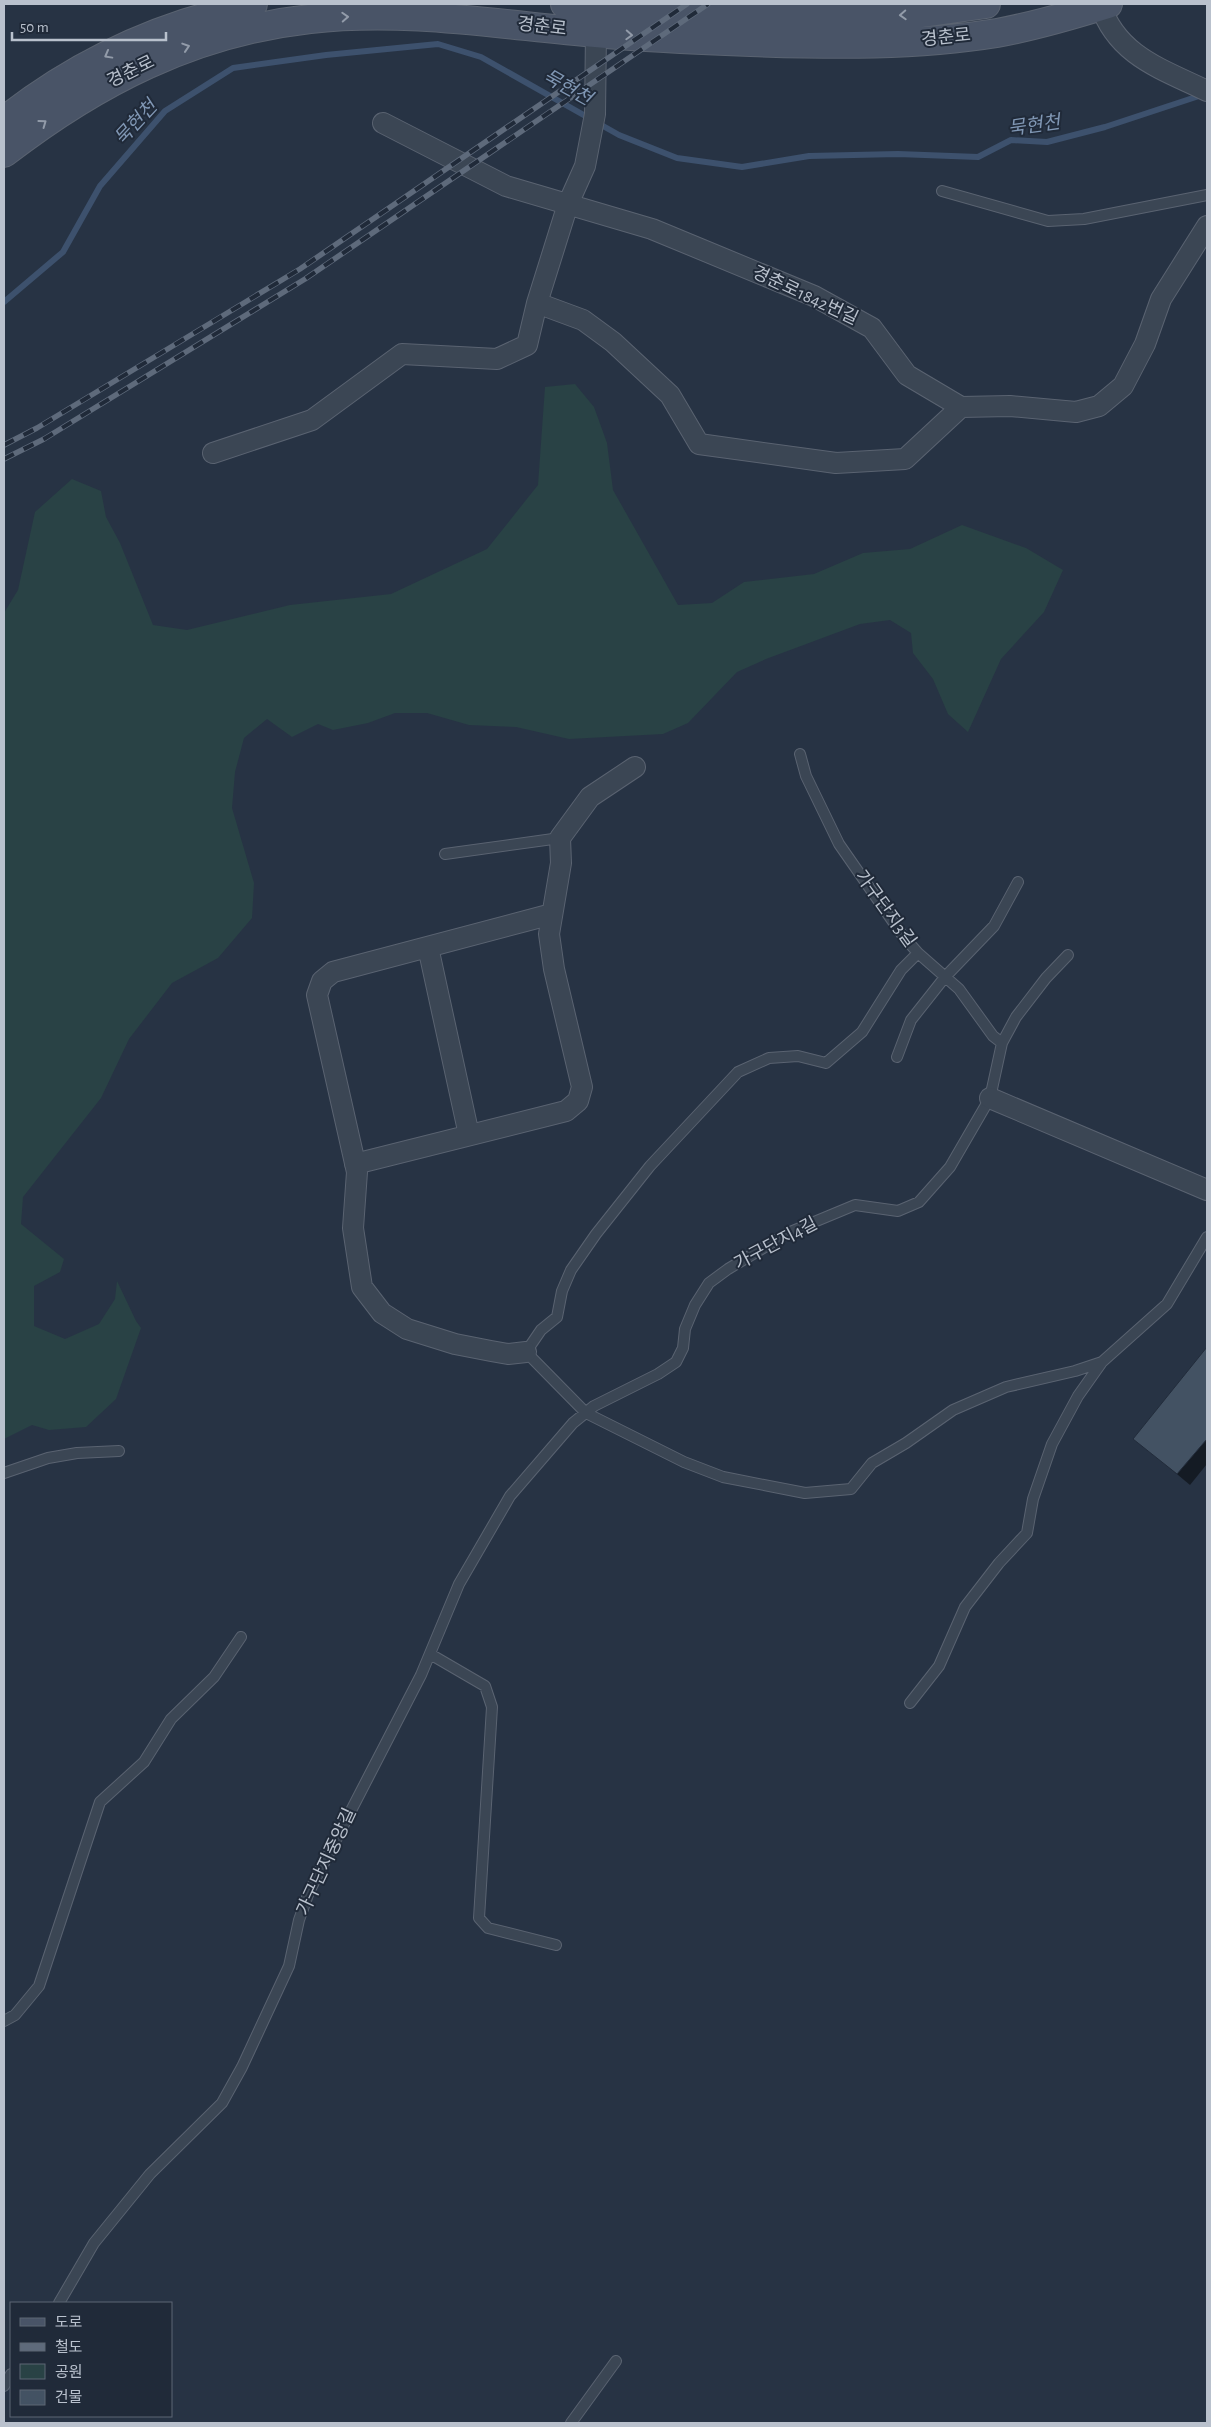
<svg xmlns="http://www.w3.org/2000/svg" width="1211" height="2427" viewBox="0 0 1211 2427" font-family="'Alegreya Sans','Noto Sans KR',sans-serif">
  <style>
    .green { fill: #294245 }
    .shadow { fill: #0007 }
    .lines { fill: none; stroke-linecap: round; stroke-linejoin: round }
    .stream { stroke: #3d516d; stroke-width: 6 }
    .building { fill: #435263; stroke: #222c3b }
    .lane-casing { stroke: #5a6371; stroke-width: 12 }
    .street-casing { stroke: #5a6371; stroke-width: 22 }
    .secondary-casing { stroke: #5a6371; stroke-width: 30 }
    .lane { stroke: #3b4654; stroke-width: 10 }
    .street { stroke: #3b4654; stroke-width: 20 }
    .secondary { stroke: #495467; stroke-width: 28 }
    .rail-casing { stroke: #5e6a7b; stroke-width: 5.5 }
    .rail { stroke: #202a39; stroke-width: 4; stroke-dasharray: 11; stroke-linecap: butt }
    .oneway { stroke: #929ba9 }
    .labels { text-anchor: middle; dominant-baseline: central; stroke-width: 4; stroke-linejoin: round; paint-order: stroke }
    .street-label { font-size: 18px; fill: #b9c1cd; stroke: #202a39 }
    .water-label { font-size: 19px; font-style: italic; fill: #8097b4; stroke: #202a39 }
  </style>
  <rect width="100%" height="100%" fill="#273344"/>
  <!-- green -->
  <path class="green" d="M575,384L594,407L607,443L613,490L678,605L712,603L744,582L814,574L863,553L910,549L962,525L1026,548L1063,570L1044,612L1001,659L968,732L948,714L933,679L913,653L911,633L890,620L860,624L766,659L737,672L688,723L663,734L569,739L516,727L469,725L427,713H395L368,723L333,730L318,724L292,737L267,719L244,738L235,772L232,808L254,883L252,918L218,958L172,983L129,1039L101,1098L23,1197L21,1224L64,1259L60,1272L34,1286V1326L65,1339L99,1324L115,1299L117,1281L136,1321L141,1328L116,1399L86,1427L49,1430L32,1425L4,1439V613L18,590L35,512L72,479L101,491L106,517L120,543L153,625L187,630L290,605L391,594L487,549L538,485L545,387Z"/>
  <!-- shadow -->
  <path class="shadow" d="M1207,1349V1464L1190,1485L1135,1439Z"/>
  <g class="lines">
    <!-- stream -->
    <path class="stream" d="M4,302L63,252L100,186L165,111L233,68L326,55L438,44L481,57L619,135L677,158L742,167L809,156L898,154L978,157L1011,140L1047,142L1105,127L1202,95"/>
  </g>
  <!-- building -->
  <path class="building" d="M1207,1347V1439L1177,1474L1133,1439Z"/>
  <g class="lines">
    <defs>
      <path id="lane" d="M942,191L1048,221L1084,219L1207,195
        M800,754L806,776L839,844L903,936L918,953L959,989L993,1036L1002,1043
        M445,854L560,838
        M918,953L901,970L862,1032L826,1063L798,1056L769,1058L738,1072L650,1166L596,1234L571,1270L562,1291L557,1317L541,1330L526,1352L586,1413L684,1462L723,1477L805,1493L851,1489L872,1463L906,1443L953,1410L1006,1387L1075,1371L1102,1362
        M897,1057L911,1020L945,977L994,926L1018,882
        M4,1473L48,1458L77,1453L119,1451
        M430,1654L485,1686L492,1707L479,1918L488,1928L556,1945
        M910,1703L939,1666L965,1607L999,1563L1027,1533L1033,1499L1052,1444L1078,1396L1102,1362L1167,1304L1207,1237
        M4,2021L15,2015L39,1986L100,1802L144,1762L171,1719L214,1677L241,1637
        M59,2303L94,2243L150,2174L222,2103L242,2067L289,1966L299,1920L309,1892L421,1675L459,1584L510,1496L573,1423L594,1406L658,1374L676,1362L683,1348L685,1329L695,1305L709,1283L728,1269L790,1232L855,1205L898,1211L919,1202L950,1167L990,1098L1002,1043L1016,1017L1046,978L1068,955
        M4,2386L11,2374
        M571,2423L616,2361"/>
      <path id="street" d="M1100,4C1117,56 1162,69 1207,91
        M383,123L506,186L652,229L814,296L872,328L907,375L961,407L1010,406L1076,412L1099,406L1123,386L1145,344L1161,299L1207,226
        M537,303L583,320L613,342L670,395L699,444L836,463L905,459L961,407
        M213,453L312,420L402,354L497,359L527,345L537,303L568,204L585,166L595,114L596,33
        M428,947L469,1135
        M990,1098L1207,1190
        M355,1164L566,1111L578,1101L582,1087L554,969L549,934L561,863L560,838L590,797L635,767
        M526,1352L508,1354L491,1351L455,1344L407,1329L382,1313L362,1287L353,1228L357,1172L317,995L322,981L333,972L552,914"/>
      <path id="secondary" d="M565,4L726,15L809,17L908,15L986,4
        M4,121C66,72 136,36 213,15C226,11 239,6 253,4
        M4,153C96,82 193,32 310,19C406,8 501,25 596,33C647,38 699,40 751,42C833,45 916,46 997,33C1030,27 1076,14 1108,4"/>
    </defs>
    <!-- lane casing -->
    <use href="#lane" class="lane-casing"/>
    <!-- street casing -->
    <use href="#street" class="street-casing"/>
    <!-- secondary casing -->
    <use href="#secondary" class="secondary-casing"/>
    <!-- lane -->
    <use href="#lane" class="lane"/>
    <!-- street -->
    <use href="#street" class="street"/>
    <!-- secondary -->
    <use href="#secondary" class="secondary"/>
    <defs>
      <path id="rail" d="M4,445L37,428L300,269L687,4
        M4,459L44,439L305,279L708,4"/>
    </defs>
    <!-- rail casing -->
    <use href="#rail" class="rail-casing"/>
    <!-- rail -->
    <use href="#rail" class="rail"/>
  </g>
  <!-- one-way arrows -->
  <defs><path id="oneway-chevron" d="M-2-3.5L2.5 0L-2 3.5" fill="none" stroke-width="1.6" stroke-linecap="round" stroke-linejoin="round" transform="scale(1.25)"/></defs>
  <g class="oneway">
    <use href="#oneway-chevron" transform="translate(903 15) rotate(177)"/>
    <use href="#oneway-chevron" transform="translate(345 17) rotate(-3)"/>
    <use href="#oneway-chevron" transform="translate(629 35) rotate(3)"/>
    <use href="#oneway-chevron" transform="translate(186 47) rotate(-18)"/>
    <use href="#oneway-chevron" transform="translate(108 55) rotate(151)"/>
    <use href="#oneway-chevron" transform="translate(43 123) rotate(-36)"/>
  </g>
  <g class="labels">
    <!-- street labels -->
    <g class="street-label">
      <text transform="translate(542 27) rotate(7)">경춘로</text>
      <text transform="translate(946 38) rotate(-6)">경춘로</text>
      <text transform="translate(131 72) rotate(-26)">경춘로</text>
      <text transform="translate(805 296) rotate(25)">경춘로1842번길</text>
      <text transform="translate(885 909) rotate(54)">가구단지3길</text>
      <text transform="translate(776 1244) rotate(-28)">가구단지4길</text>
      <text transform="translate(327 1862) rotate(-65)">가구단지중앙길</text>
    </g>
    <!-- water labels -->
    <g class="water-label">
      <text transform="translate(567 88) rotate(29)">묵현천</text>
      <text transform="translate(136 123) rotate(-47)">묵현천</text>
      <text transform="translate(1034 126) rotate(-8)">묵현천</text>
    </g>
  </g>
  <!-- border -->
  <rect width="1211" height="2427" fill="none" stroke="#b9c1cd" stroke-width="10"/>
  <!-- legend -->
  <rect x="10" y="2302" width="162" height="115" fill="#202a39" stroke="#5d6674"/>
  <rect x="20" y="2318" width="25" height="8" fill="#495467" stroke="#5d6674"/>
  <text x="55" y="2327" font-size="15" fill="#b9c1cd">도로</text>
  <rect x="20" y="2343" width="25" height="8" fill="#5e6a7b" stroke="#5d6674"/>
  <text x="55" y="2352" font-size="15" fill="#b9c1cd">철도</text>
  <rect x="20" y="2364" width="25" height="15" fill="#294245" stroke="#5d6674"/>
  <text x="55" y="2377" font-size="15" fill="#b9c1cd">공원</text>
  <rect x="20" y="2390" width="25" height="15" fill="#435263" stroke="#5d6674"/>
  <text x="55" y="2402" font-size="15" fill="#b9c1cd">건물</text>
  <!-- scale -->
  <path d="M12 32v8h154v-8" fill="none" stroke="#b9c1cd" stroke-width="2.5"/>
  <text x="20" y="32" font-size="15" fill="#b9c1cd" stroke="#202a39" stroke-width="4" paint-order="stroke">50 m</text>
</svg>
